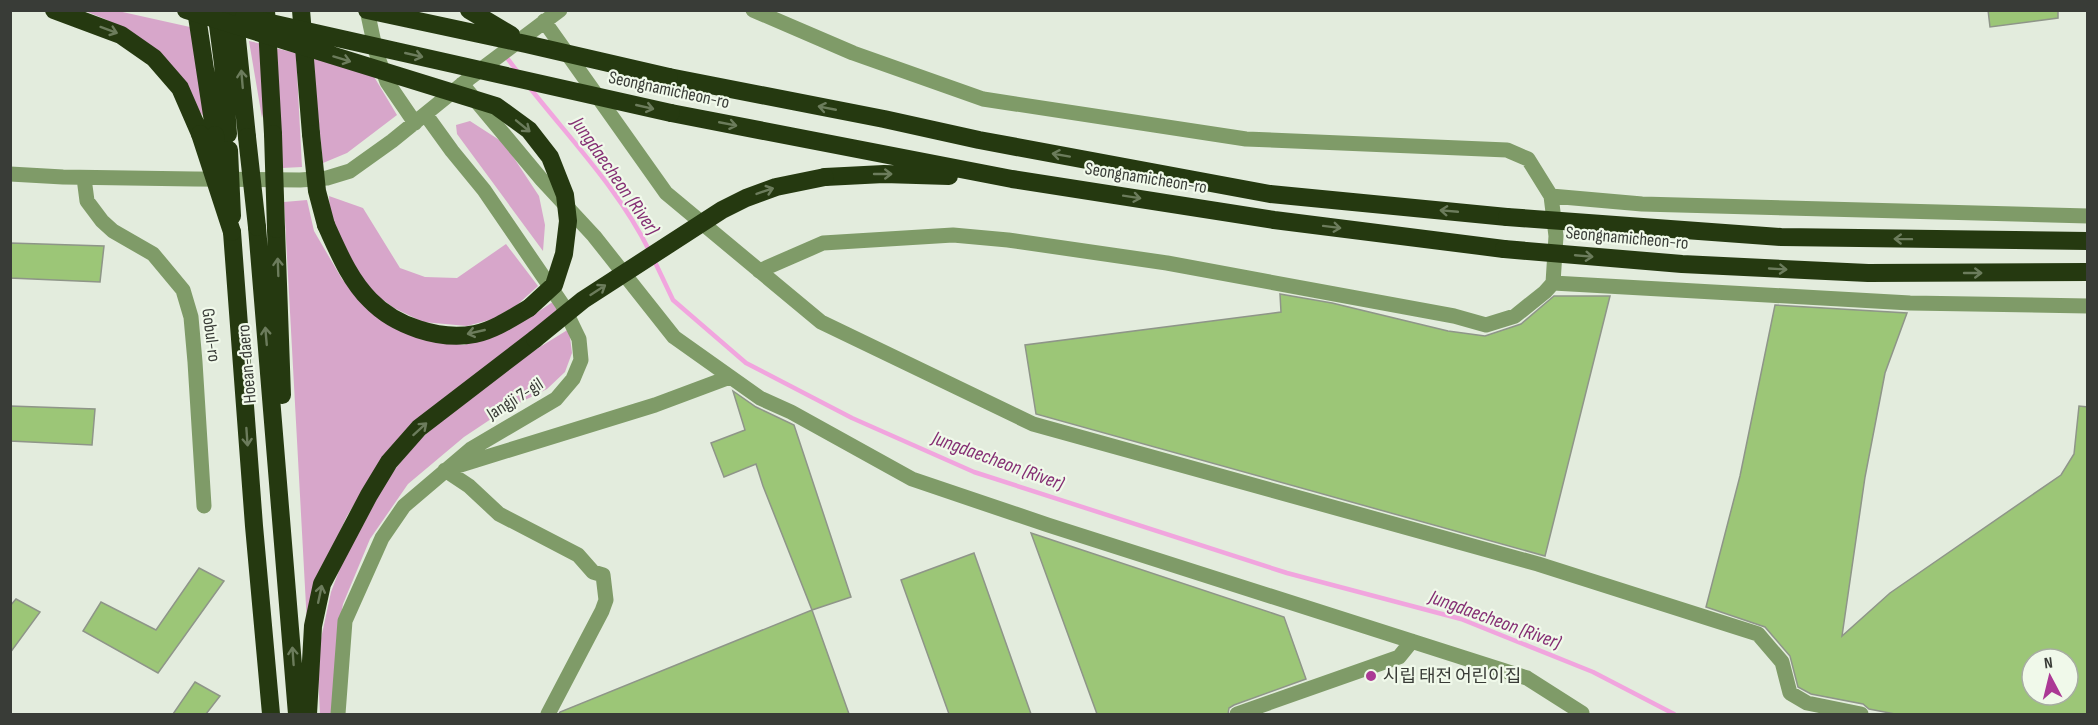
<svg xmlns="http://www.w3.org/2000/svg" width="2098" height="725" viewBox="0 0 2098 725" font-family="'Sofia Sans Condensed','Noto Sans KR',sans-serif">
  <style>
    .green { fill: #d7a6ca }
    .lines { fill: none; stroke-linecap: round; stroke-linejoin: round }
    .stream { stroke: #f1a5de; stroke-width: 4.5 }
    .building { fill: #9cc677; stroke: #8e9588; stroke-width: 1.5; fill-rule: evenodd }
    .minor { stroke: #7f9b68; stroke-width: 15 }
    .highway { stroke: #253910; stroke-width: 18 }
    .highway-bridge { stroke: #253910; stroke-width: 18 }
    .oneway { stroke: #6c7c5c }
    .poi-dot { fill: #ab3995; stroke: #f0f9ea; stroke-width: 2 }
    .labels { text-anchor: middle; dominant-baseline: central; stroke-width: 4.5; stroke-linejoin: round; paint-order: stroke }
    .street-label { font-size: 18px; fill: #393c37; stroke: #f0f9ea }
    .poi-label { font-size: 18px; fill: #393c37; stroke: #f0f9ea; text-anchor: start }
    .water-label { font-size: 20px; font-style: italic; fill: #852f74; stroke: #f0f9ea }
  </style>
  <rect width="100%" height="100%" fill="#e3ecdd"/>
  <!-- green -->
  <path class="green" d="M85,11H118L190,27L205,118L134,35L105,19Z
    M249,41L262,44L264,109L262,118Z
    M275,48L296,53L302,167L282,168Z
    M312,57L373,75L397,115L347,153L323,163Z
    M470,121L504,143L539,196L545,225L543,251L457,134L456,125Z
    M329,196L363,208L400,268L425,277L457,278L506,244L538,286L517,305L493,319L467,326L423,322L394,308L363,285L330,215Z
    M307,200L314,231L342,279L373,313L428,338L464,345L535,314L554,301L559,311L372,476L347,516L324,566L307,624L284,202Z
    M569,329L572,353L565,372L547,389L503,411L464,437L408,484L370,539L343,604L337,637L333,714H320L318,674L319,648L331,592L350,542L386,481L415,444L453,410L514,363Z"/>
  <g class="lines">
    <!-- stream -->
    <path class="stream" d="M504,54L517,71
      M530,88C572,141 620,191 650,252
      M654,260L673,300L746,363L852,418L974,472L1287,573L1461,619L1593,672L1674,714"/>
  </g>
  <!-- building -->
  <path class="building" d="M1988,10H2058V18L1990,27Z
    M10,243L104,246L100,282L10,278Z
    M1280,294L1332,303L1448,331L1485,336L1521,324L1554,296H1610L1545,556L1036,414L1025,345L1281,312Z
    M1775,305L1907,313L1885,373L1865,477L1842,636L1890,593L2061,475L2074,454L2079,406L2088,407V714H1895L1869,709L1863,704L1811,694L1798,687L1790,656L1765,627L1706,607L1740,476ZM2032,659H2068V695H2032Z
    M733,391L756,407L794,425L851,597L812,610L763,486L756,464L724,477L711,443L745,430Z
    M10,406L95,409L92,445L10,441Z
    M1031,533L1284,617L1306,679L1234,705L1229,708L1228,714H1097Z
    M974,553L1031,714H949L901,580Z
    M199,568L224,581L158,673L83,631L101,602L156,630Z
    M16,599L40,612L10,653V606Z
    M812,610L849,714H559L560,712Z
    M195,682L220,696L206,714H173Z"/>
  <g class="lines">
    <!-- minor -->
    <path class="minor" d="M367,10L376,52L387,82L415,123
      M753,10L853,53L983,99L1246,139L1507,150L1528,159L1551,196L1556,236L1553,283L1545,292L1515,316L1486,325L1454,316L1167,263L1008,240L953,235L823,243L759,271
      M544,21L666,193L821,322L1033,424L1538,564L1758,634L1782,662L1790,693L1807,703L1861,714
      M462,84L542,180L594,236L674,337L760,398L791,412L912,479L1048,525L1527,678L1582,713V714
      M10,174L63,177L194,179L300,180L327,178L350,171L392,141L471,77L560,10
      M84,178L87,201L102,221L113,231L153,254L183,290L191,317L195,362L204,506
      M1551,196L1642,204L2088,216
      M1553,283L1910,303L2088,306
      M454,467L655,405L730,377
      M445,470L469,486L499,514L578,555L593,572L603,575L606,600L602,611L548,714
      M338,714L345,621L382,538L404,506L471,449L556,399L573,379L581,360L579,339L562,304L484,190L452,151L426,115
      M1237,714L1399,657L1412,641"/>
    <!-- highway -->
    <path class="highway" d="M54,10L121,35L154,58L180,88L200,134
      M196,10L215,135
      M216,10L223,64L228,134
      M234,10L247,137
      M266,10L273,134
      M301,10L311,134
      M669,77L884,119L979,140L1270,194L1507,217
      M671,113L1012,179L1274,220L1504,249
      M825,177L884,174L949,176
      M326,225C338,251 349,279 370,300C395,326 440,341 475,334C494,330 512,318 529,308
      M257,227L297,714
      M276,229L282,395
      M232,232L254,526L271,714
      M308,714L313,626L322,584L369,495L389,462L419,428L535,339"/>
    <!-- highway-bridge -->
    <path class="highway-bridge" d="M186,10L496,106L529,130L550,157L565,195L568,221L564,254L554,285L529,308
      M367,10L526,44L669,77
      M469,10L511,35
      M244,17L671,113
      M200,134L232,232
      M273,134L276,229
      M311,134L317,191L326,225
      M215,135L219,169
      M247,137L257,227
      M229,150L232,216
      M1507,217L1781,237L2088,241
      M1504,249L1682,264L1868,273L2088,272
      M535,339L583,300L722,210L746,198L776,187L825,177"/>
  </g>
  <!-- one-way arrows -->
  <defs><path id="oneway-shaft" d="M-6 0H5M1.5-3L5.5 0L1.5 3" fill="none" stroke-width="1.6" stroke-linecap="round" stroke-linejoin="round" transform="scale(1.5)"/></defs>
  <g class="oneway">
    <use href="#oneway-shaft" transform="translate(109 30) rotate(20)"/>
    <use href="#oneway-shaft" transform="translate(414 55) rotate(13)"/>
    <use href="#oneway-shaft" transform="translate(342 59) rotate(17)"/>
    <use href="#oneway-shaft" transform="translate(242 79) rotate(-95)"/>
    <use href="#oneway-shaft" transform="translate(645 107) rotate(13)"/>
    <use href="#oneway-shaft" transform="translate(827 108) rotate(-169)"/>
    <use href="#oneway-shaft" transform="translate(728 124) rotate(11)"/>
    <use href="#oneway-shaft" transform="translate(523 126) rotate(39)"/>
    <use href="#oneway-shaft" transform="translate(1061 155) rotate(-170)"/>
    <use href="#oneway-shaft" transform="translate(883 174)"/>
    <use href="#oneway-shaft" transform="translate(765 191) rotate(-19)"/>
    <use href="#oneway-shaft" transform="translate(1132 197) rotate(9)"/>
    <use href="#oneway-shaft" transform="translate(1449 211) rotate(-175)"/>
    <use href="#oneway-shaft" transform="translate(1332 227) rotate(7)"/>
    <use href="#oneway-shaft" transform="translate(1903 239) rotate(-179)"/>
    <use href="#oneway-shaft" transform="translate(1584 256) rotate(5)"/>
    <use href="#oneway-shaft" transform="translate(278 267) rotate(-92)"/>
    <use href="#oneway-shaft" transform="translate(1778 269) rotate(3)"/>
    <use href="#oneway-shaft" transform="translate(1973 273)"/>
    <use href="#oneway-shaft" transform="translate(598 290) rotate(-33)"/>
    <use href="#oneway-shaft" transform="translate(476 332) rotate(167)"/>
    <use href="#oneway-shaft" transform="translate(266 336) rotate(-95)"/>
    <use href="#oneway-shaft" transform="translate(420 429) rotate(-42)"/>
    <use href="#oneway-shaft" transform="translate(247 437) rotate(86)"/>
    <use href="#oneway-shaft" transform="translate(320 594) rotate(-78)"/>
    <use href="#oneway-shaft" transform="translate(293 656) rotate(-94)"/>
  </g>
  <!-- markers -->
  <circle class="poi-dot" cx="1371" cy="676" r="6"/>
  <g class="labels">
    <!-- street labels -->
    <g class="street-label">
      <text transform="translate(669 90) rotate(12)">Seongnamicheon-ro</text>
      <text transform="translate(1146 178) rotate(9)">Seongnamicheon-ro</text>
      <text transform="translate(1627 238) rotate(5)">Seongnamicheon-ro</text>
      <text transform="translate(211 335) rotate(83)">Gobul-ro</text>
      <text transform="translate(247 364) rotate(-95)">Hoean-daero</text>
      <text transform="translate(515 399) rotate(-32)">Jangji 7-gil</text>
    </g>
    <!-- poi labels -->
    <g class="poi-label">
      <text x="1383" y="676">시립 태전 어린이집</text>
    </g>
    <!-- water labels -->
    <g class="water-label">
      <text transform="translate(615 176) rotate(55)">Jungdaecheon (River)</text>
      <text transform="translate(998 461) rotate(20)">Jungdaecheon (River)</text>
      <text transform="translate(1495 620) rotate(20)">Jungdaecheon (River)</text>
    </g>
  </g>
  <!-- border -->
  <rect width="2098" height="725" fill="none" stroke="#393c37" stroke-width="24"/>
  <!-- north arrow -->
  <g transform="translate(2050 677) rotate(353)"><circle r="28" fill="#f0f9ea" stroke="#a7ada2" stroke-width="1.5"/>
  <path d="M0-4.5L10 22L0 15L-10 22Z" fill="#ab3995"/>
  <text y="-9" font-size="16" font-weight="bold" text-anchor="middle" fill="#393c37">N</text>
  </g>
</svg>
